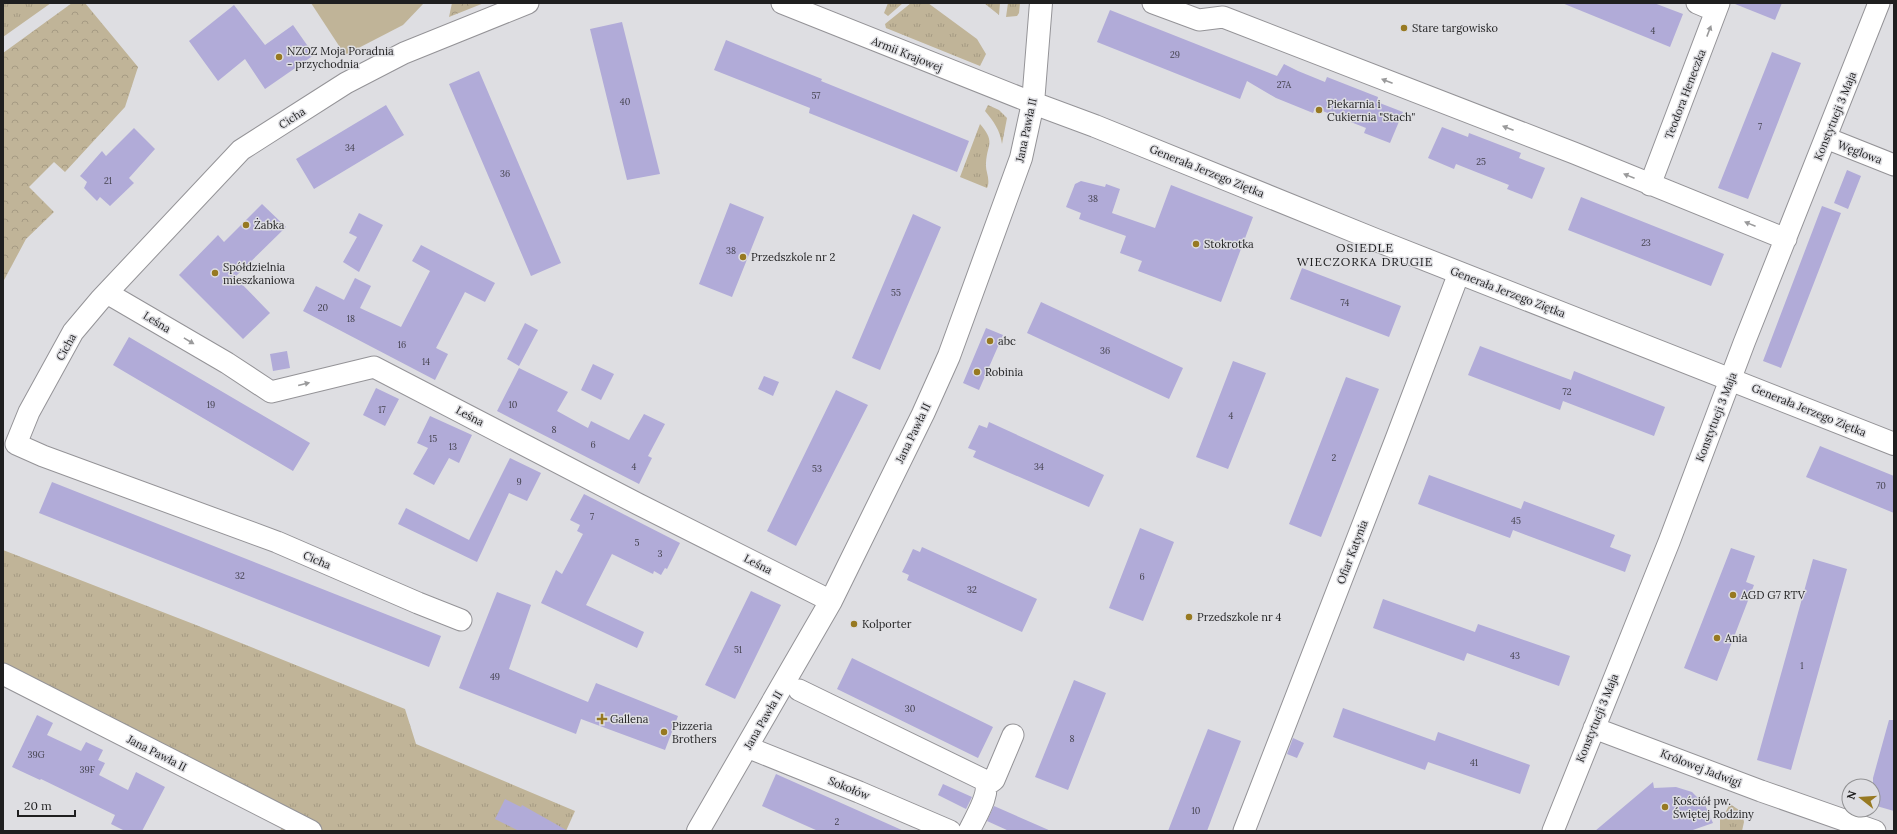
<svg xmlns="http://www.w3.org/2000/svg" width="1897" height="834" viewBox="0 0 1897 834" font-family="Lora,serif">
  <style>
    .grass { fill: url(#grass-tufts) }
    .forest { fill: url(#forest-crowns) }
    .pitch { fill: #c0b498 }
    .building { fill: #b1abd8 }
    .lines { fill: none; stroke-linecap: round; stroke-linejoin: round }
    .minor-casing { stroke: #949397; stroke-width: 23 }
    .tertiary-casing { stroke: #949397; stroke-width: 24 }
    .minor { stroke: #fff; stroke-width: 21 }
    .tertiary { stroke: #fff; stroke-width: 22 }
    .oneway { fill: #9a9a9b }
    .poi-dot { fill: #977921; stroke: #dedee2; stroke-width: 1.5 }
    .labels { text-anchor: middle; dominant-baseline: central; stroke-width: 3; stroke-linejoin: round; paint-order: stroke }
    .number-label { font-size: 9px; fill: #44424e }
    .poi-label { font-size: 11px; fill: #1f1f20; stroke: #dedee2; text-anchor: start }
    .street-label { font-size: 11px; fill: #1f1f20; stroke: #dedee2 }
    .neighbourhood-label { font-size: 12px; letter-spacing: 1px; fill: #1f1f20; stroke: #dedee2 }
  </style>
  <defs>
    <pattern id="grass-tufts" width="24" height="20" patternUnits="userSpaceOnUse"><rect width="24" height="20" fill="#c0b498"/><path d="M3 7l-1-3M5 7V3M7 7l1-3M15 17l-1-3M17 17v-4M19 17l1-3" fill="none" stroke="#a59a83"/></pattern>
    <pattern id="forest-crowns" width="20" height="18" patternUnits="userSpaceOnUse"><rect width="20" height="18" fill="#c0b498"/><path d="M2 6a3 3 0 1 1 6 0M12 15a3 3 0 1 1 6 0" fill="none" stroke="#a59a83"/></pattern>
  </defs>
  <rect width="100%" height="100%" fill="#dedee2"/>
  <!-- grass -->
  <path class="grass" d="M3,3H51L3,37Z
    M888,3H903L888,16L884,13Z
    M911,3H928L977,39L986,54L980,66L886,28L885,24Z
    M984,3H1000L999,15Z
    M1008,3H1020L1019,13L1017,16L1006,17Z
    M988,105L999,110L1007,118L1002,144C1000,130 994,122 985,111Z
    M980,124C996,143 987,143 986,163C985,172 991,179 987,188L960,177Z
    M3,550L196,625L405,709L416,744L575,811L566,831H280L282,827L3,683Z
    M1730,804L1742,812L1744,822L1742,831H1720V818H1722Z"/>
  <!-- forest -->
  <path class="forest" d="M72,3H85L138,67L125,107L65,172L54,162L29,187L54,212L26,239L3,282V53Z
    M452,3H484L449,17Z"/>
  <!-- pitch -->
  <path class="pitch" d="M311,3H424L403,25L345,55Z"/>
  <!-- building -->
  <path class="building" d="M1562,3H1654L1683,14L1670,47Z
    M1735,3H1782L1775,20L1735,4Z
    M234,5L265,45L293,25L314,55L265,89L245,59L218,81L189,41Z
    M1110,10L1277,76L1284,64L1298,71L1325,82L1327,77L1378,97L1377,102L1403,112L1390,143L1364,133L1366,128L1315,108L1313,113L1276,98L1247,81L1240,99L1097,42Z
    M622,22L660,174L627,180L590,29Z
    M726,40L822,79L821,81L969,141L957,172L809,113L810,108L714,70Z
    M1772,52L1801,63L1748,199L1718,188Z
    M479,71L561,263L531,276L449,84Z
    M386,105L404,135L314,189L296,159Z
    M1442,127L1468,137L1469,133L1521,153L1519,158L1545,168L1532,199L1507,189L1509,185L1456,164L1454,169L1428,158Z
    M134,128L155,149L129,178L134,183L110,206L100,197L97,201L84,188L87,182L80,176L102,151L106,156Z
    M1847,170L1861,176L1848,209L1834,203Z
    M1081,181L1105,187L1106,184L1120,189L1112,213L1155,228L1171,185L1253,217L1221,302L1138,271L1142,261L1120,253L1126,236L1079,219L1081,213L1066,207L1075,184Z
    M1581,197L1724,254L1711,286L1568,230Z
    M730,203L764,217L732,297L699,284Z
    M262,204L286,227L235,277L270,313L243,339L179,275L218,235L224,242Z
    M1822,206L1841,213L1781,368L1763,361Z
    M359,213L383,225L359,272L343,262L357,237L349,233Z
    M913,214L941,227L880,370L852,358Z
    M421,245L495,283L485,302L465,292L436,348L448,354L435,380L303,311L316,286L344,300L355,278L371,286L360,308L401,327L430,271L412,261Z
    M1302,268L1401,306L1389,337L1290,299Z
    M1041,302L1183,368L1169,399L1027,333Z
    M525,323L538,330L519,366L507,359Z
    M986,328L1003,335L979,390L963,383Z
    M129,337L310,443L293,471L113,365Z
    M1480,346L1571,380L1574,371L1665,407L1654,436L1563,401L1560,410L1468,375Z
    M287,351L290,368L273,371L270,354Z
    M1233,361L1266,373L1228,469L1196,457Z
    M593,364L614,374L601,400L581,390Z
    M519,368L568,392L557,411L588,428L591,421L629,440L644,414L665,424L648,456L652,458L639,484L497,411Z
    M764,376L779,382L773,396L758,389Z
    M1346,377L1379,389L1321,537L1289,524Z
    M376,388L399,399L385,426L363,415Z
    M836,390L868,405L796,546L767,531Z
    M430,416L472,435L459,463L449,458L434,485L413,474L428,448L417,443Z
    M989,422L1104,475L1089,507L973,457L976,451L968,448L979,425L987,428Z
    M1820,446L1894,476V513L1806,477Z
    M510,458L541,473L527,501L509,493L477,562L398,524L406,508L469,540Z
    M1429,475L1521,509L1524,501L1615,535L1610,547L1631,555L1625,572L1513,530L1510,538L1418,504Z
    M52,482L441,636L429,667L39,513Z
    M584,494L680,543L667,569L665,568L661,575L654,571L653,574L612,554L586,605L644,632L637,648L541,603L556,570L562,574L583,534L577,531L580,525L570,520Z
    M1140,528L1174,542L1143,621L1109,608Z
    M922,547L1037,599L1022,632L907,580L909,575L902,572L908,560L913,549L920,552Z
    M1731,548L1755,556L1746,582L1754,585L1717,681L1684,668Z
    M1813,559L1847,569L1791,770L1757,760Z
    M751,591L781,605L735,699L705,685Z
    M497,592L531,605L509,669L588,702L596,683L678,716L665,750L581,719L576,734L459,688Z
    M1383,599L1475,632L1478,624L1570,656L1559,686L1467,653L1464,661L1373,628Z
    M852,658L993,727L978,758L837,689Z
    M1074,680L1106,693L1068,790L1035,777Z
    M1343,708L1435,741L1438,732L1530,765L1520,794L1428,762L1425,770L1333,737Z
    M37,715L53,723L47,735L81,751L86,742L103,750L98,760L105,763L99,775L128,790L136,772L165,787L142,831H125L111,824L115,815L41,779L40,780L12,767Z
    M1889,720H1894V811L1873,805V778Z
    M1208,729L1241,741L1207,831H1168Z
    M1293,738L1304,743L1297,758L1287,754Z
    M776,774L904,831H818L762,806Z
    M1653,782L1654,788L1676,787L1692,792L1705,805L1713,823L1690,831H1595Z
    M943,784L972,797L966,809L938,795Z
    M505,799L521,807L522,805L568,831H519L495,819Z
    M994,806L1051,831H1009L987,821Z"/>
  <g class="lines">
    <defs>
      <path id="minor" d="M782,3L1033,103
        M1153,3L1199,20L1223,17L1574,153L1786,239
        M1697,3L1716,11
        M1826,138L1894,165
        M1650,185L1719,3
        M107,293L227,363L271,392L374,367L638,504L831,601
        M461,620L418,603L277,542L43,456L16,444L29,412L73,332L100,300L241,150L346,83L404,53L528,3
        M3,674L311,831
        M799,690L984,780C992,792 975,818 969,831
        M1594,728L1761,791L1875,831
        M747,747L859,792L950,831
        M987,785L994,780L1013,735
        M1244,831L1396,439L1459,273
        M1553,831L1669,542L1744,343L1879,3"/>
      <path id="tertiary" d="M1033,103L1095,126L1376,240L1894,444
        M698,831L831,601L923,414L949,356L1021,158L1033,103L1041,3"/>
    </defs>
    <!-- minor casing -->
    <use href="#minor" class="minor-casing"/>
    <!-- tertiary casing -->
    <use href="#tertiary" class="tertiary-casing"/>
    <!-- minor -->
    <use href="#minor" class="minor"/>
    <!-- tertiary -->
    <use href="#tertiary" class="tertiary"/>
  </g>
  <!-- one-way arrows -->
  <defs><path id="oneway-solid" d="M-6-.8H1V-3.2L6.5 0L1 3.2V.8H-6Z"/></defs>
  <g class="oneway">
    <use href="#oneway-solid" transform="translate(1709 31) rotate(-69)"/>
    <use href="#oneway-solid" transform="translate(1387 81) rotate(-159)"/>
    <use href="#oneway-solid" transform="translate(1508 128) rotate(-159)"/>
    <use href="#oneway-solid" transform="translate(1629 176) rotate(-158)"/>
    <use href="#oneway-solid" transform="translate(1750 224) rotate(-158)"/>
    <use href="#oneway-solid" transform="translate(189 341) rotate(31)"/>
    <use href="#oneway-solid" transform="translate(304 384) rotate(-14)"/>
  </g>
  <!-- markers -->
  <g class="poi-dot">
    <circle cx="1404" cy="28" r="4"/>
    <circle cx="279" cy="57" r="4"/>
    <circle cx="1319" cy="110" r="4"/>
    <circle cx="246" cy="225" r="4"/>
    <circle cx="1196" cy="244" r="4"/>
    <circle cx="743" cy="257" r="4"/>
    <circle cx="215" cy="273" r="4"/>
    <circle cx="990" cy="341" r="4"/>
    <circle cx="977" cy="372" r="4"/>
    <circle cx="1733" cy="595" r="4"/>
    <circle cx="1189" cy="617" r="4"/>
    <circle cx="854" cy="624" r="4"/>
    <circle cx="1717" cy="638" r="4"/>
    <path d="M600 713h4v4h4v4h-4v4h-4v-4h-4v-4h4z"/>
    <circle cx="664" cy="732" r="4"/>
    <circle cx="1665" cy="807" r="4"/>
  </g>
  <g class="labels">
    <!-- number labels -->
    <g class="number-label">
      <text x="1653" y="30">4</text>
      <text x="1175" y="54">29</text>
      <text x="1284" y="84">27A</text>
      <text x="816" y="95">57</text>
      <text x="625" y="101">40</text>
      <text x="1760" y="126">7</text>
      <text x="350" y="147">34</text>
      <text x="1481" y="161">25</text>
      <text x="505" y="173">36</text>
      <text x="108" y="180">21</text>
      <text x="1093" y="198">38</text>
      <text x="1646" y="242">23</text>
      <text x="731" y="250">38</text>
      <text x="896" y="292">55</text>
      <text x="1345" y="302">74</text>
      <text x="323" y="307">20</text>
      <text x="351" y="318">18</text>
      <text x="402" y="344">16</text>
      <text x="1105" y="350">36</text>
      <text x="426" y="361">14</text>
      <text x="1567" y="391">72</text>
      <text x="211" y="404">19</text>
      <text x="513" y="404">10</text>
      <text x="382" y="409">17</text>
      <text x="1231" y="415">4</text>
      <text x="554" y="429">8</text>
      <text x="433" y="438">15</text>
      <text x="593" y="444">6</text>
      <text x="453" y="446">13</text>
      <text x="1334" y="457">2</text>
      <text x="634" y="466">4</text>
      <text x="1039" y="466">34</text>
      <text x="817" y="468">53</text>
      <text x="519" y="481">9</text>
      <text x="1881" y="485">70</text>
      <text x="592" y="516">7</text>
      <text x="1516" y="520">45</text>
      <text x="637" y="542">5</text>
      <text x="660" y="553">3</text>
      <text x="240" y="575">32</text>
      <text x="1142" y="576">6</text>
      <text x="972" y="589">32</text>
      <text x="738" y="649">51</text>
      <text x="1515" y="655">43</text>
      <text x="1802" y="665">1</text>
      <text x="495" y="676">49</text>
      <text x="910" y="708">30</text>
      <text x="1072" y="738">8</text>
      <text x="36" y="754">39G</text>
      <text x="1474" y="762">41</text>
      <text x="87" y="769">39F</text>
      <text x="1196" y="810">10</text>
      <text x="837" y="821">2</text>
    </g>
    <!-- poi labels -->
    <g class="poi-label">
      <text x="1412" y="28">Stare targowisko</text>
      <text x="287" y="51">NZOZ Moja Poradnia<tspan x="287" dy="13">- przychodnia</tspan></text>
      <text x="1327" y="104">Piekarnia i<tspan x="1327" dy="13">Cukiernia "Stach"</tspan></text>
      <text x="254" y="225">Żabka</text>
      <text x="1204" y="244">Stokrotka</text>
      <text x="751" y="257">Przedszkole nr 2</text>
      <text x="223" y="267">Spółdzielnia<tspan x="223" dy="13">mieszkaniowa</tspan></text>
      <text x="998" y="341">abc</text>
      <text x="985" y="372">Robinia</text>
      <text x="1741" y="595">AGD G7 RTV</text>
      <text x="1197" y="617">Przedszkole nr 4</text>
      <text x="862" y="624">Kolporter</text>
      <text x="1725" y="638">Ania</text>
      <text x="610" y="719">Gallena</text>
      <text x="672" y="726">Pizzeria<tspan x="672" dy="13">Brothers</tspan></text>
      <text x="1673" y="801">Kościół pw.<tspan x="1673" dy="13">Świętej Rodziny</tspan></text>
    </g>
    <!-- street labels -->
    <g class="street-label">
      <text transform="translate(907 54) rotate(22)">Armii Krajowej</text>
      <text transform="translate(1685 94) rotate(-69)">Teodora Heneczka</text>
      <text transform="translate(1835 116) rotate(-68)">Konstytucji 3 Maja</text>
      <text transform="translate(292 118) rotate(-33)">Cicha</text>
      <text transform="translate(1026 130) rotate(-78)">Jana Pawła II</text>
      <text transform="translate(1860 152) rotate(21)">Węglowa</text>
      <text transform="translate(1207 171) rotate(22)">Generała Jerzego Ziętka</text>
      <text transform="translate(1508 292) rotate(21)">Generała Jerzego Ziętka</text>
      <text transform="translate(157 322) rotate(31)">Leśna</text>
      <text transform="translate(66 347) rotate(-61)">Cicha</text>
      <text transform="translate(1809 410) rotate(22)">Generała Jerzego Ziętka</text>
      <text transform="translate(470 416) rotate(28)">Leśna</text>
      <text transform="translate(1716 417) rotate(-69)">Konstytucji 3 Maja</text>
      <text transform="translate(913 433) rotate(-64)">Jana Pawła II</text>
      <text transform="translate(1352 552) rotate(-69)">Ofiar Katynia</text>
      <text transform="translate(317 560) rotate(23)">Cicha</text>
      <text transform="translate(758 564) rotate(27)">Leśna</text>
      <text transform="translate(1597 718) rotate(-68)">Konstytucji 3 Maja</text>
      <text transform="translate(763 720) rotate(-60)">Jana Pawła II</text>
      <text transform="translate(157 753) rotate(27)">Jana Pawła II</text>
      <text transform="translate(1701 768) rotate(21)">Królowej Jadwigi</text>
      <text transform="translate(849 788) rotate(22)">Sokołów</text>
    </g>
    <!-- neighbourhood labels -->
    <g class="neighbourhood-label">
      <text x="1365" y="247">OSIEDLE<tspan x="1365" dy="14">WIECZORKA DRUGIE</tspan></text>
    </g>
  </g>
  <!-- border -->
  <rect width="1897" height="834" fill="none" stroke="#1f1f20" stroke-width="8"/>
  <!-- north arrow -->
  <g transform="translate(1861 798) rotate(287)"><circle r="19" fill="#dedee2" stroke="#929294"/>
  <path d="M0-3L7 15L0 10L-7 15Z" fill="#977921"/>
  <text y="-6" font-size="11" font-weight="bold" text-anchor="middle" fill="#1f1f20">N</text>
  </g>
  <!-- scale -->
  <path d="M18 810v6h57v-6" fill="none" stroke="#1f1f20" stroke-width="2"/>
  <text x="24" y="810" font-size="12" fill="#1f1f20" stroke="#dedee2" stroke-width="3" paint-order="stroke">20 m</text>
</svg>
